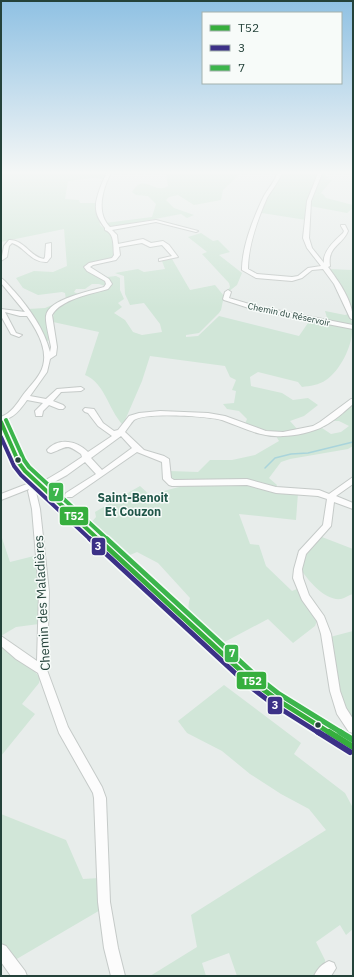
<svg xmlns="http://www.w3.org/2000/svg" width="354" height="977" viewBox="0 0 354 977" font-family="'IBM Plex Sans',sans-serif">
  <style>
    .green { fill: #d1e6d8 }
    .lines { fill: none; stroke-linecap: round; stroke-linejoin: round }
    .stream { stroke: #a9d4db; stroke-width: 1.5 }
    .minor-casing { stroke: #c5cac8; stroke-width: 2 }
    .major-casing { stroke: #c3ccc9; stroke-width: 2 }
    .minor { fill: #fcfcfc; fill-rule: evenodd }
    .major { fill: #cfd7d5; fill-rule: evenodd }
    .bus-1-far2-casing { stroke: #f7fbf9; stroke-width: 7 }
    .bus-1-far1-casing { stroke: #f7fbf9; stroke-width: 8 }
    .bus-1-casing { stroke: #f7fbf9; stroke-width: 9 }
    .bus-2-far2-casing { stroke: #f7fbf9; stroke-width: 7 }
    .bus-2-far1-casing { stroke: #f7fbf9; stroke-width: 8 }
    .bus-2-casing { stroke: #f7fbf9; stroke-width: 9 }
    .bus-3-far2-casing { stroke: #f7fbf9; stroke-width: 7 }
    .bus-3-far1-casing { stroke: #f7fbf9; stroke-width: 8 }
    .bus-3-casing { stroke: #f7fbf9; stroke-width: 9 }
    .bus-1-far2 { stroke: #36af3d; stroke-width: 4 }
    .bus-1-far1 { stroke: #36af3d; stroke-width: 5 }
    .bus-1 { stroke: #36af3d; stroke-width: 6 }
    .bus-2-far2 { stroke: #3c3187; stroke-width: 4 }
    .bus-2-far1 { stroke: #3c3187; stroke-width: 5 }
    .bus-2 { stroke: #3c3187; stroke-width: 6 }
    .bus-3-far2 { stroke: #3cb54c; stroke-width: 4 }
    .bus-3-far1 { stroke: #3cb54c; stroke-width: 5 }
    .bus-3 { stroke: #3cb54c; stroke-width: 6 }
    .bus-dot { fill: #24423a; stroke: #f7fbf9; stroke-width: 1.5 }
    .labels { text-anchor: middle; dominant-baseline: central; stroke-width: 3; stroke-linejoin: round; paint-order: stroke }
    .far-street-label { font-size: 9px; fill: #24423a; stroke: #f7fbf9 }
    .neighbourhood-label { font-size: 12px; font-weight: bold; fill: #1f5548; stroke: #f7fbf9 }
    .near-street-label { font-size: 13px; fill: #24423a; stroke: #f7fbf9 }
    .line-badge { stroke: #f7fbf9; stroke-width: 1.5 }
    .badge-label { font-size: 11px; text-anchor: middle; font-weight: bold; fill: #fff }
  </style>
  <rect width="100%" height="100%" fill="#e8edeb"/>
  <!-- green -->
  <path class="green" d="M1,171H109L104,179L93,178L68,181L65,199L79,200L80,203H97L100,225L113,236L116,252L113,258L88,263L85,268L103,279L107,283L105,286L99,284H92L85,289H76L74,292L78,294L66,300L65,293L62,292L38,295L23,288L16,278L34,271L53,272L67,266L64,229L1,242Z
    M168,171H243L223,190L221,200L194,205L178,195L169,197L166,200L174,208L194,215L187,218L181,214L108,228L105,223L152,217L156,204L148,196L136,195L132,192C144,172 154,195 168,186L166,174Z
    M281,171H319L309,197L306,220L262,213C262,197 281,183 281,171Z
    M323,171H328L325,175L329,178L323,179L332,180L321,193L324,195L326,198L353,205V208L347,213L310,206L311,199Z
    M201,233L213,241L218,240L230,252L219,255L242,273L237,285L228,292L227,291L230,287L229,283L202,254L207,252L188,237Z
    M172,259L190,290L215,285L224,296L221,310L219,313L199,333L186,335V337L198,336L219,316L299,336L310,320L352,329C353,345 340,371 326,380C319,385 310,386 302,387L298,382L258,372L250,377L251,386L282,393L293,400L308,398L318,405L304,416L290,421L298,430C275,433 266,431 245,424L247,419L239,411L227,409L223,404L234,403L236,391L232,390L236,380L230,377L225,366L150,356L142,381L123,425C108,409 105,383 85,375L99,332L53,322C53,317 53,312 58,307C67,298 93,293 106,288L109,279L107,277L116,276L120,278V290L124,299L118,303L122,307L114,313L125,320L133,332L142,335L162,332L160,324L144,303L130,305L125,294L124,276L115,273L138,269L144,272L165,269L162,261Z
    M328,269L353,270V312L334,275Z
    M55,304L47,314L50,340L47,341L28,309L45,308Z
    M325,311L345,315L348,314L353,324L328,321Z
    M352,405L353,446L348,449L290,459L281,462L269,478L277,485L276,488L263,484L171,481L169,471L198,472L210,460H232L255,455L279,441L276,436L300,434L322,428L331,434L341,432L349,426L339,421H332Z
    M245,483L298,493L296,520L239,514L250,544L259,545L266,566L292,591L297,589L317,621L315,626L293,643L268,619L217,646C202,632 183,621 190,598L158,563L137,552L123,558L89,525L96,517L95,512L140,486L152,497C175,482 217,484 245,483Z
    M322,537L353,549V594C349,595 345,598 341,599C325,601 309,581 301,570C303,555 311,547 322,537Z
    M1,538H2L10,562L38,555L39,624L16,627L1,636Z
    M353,631V720C335,695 334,666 330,637Z
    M1,643L32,668L40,678L39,683L22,704L35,714L1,756Z
    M224,685L301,743L294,754L345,793L353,808V929L346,935L340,925L316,942L325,960V968L316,976H237L229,953L202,963L206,976H150L197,947L191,915L326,830L309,809L281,794L250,774L222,751L187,733L178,721Z
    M1,814L66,840L83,879L99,878L102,909L15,960L1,947Z"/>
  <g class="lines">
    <!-- stream -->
    <path class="stream" d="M265,468L275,458L291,454L308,453L353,442"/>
    <defs>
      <path id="minor" d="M108,171H112C103,187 95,213 110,227L156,220L198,231L196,232L156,222L112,230L117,235L118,244L143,239L151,243L163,241L169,245L178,257L159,261V259L172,256L162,245L150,247L142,243L119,247L120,255L116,260L93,265L90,267L109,279L112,284L108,289C91,294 61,299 52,315L57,347L56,355L50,359L47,372L30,396L46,399L57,389L81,387L84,389L81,391L61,392L53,401L63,405L65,407L63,409H59L49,405L43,411L42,416H36L35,411L43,403L27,400C20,410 14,418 1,421V417C11,413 17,404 23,395C28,388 35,382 40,373C51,354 38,332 27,316H20L5,312L16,333L22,335L19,337L11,334L1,316V309L25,312L1,283V278C6,281 10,287 14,291C30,309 44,329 50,352L51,347C50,340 45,322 46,316C48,299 91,291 104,287L106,284L105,281L87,271L84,267L89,263L112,258L114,255C113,246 115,234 105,230V228C100,222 95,213 96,205C96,197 104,177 108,171Z
        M278,171H282C280,181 272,189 267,198C258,218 248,247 248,269L257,274L292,277L298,276L308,268L321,266L307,248L303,238L307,201L319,171H323L311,201L309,238L312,248L324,263C322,252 335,240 343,233L344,231L341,226V225H345L348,231C343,245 327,246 330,266L328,267C339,282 353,301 353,320L350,318L334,284L323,269L312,270L302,278L292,281L256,278L242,270C242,247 253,219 263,198C267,189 276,181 278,171Z
        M9,240C24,239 30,257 44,259L45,257L46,244L51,243V257L47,262C31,263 25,247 12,243L9,246L7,257L1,261L4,246Z
        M228,290L231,292L229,298L256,306L353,325V329L255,310L224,300L223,299L225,292Z
        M351,399H353V404C344,412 334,421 324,426C314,432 294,436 283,436C261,438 242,427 222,420C208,416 145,412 134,420C131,423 128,428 125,432L144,450L164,456L169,459L171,478L174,480L247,479L276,487L319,490L329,494L353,477V484L336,496L353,503V509L334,502L331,526L306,554L302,569L303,578L309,595L324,616L331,634L340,691L346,708L353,719V733L349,732L337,714L330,691L321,634L317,621L302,600L293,578L294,569L299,551L323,525L327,499L318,496L276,493L247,485L172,486L169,485L163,479L162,462L137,452L72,497H66L65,495L66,493L96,474L85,462L67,475L36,492L40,509L49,592L47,670L68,727L102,787L106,798L110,902L118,948L125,976H111L104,948L98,902L94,798L93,793L59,733L38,673L16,659L1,646V636L37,661L39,592L32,509L28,491L29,489L1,500V494L32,482L39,484L61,471L82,457L81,454C65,443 68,447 51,453L48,452L47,450C59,437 77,441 88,452L112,436L98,426L88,413L85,412L83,410L85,408L94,409L103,423L114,431L118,430L129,416L139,413L160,411L208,413L225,416L266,431L283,432L313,426L320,422ZM121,436L132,448L102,470L91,458Z
        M1,944L6,946L25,971L27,976H11L1,962Z
        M329,961L334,963L336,968L331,976H314C317,969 322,964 329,961Z"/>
      <path id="major" d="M1,419L6,422L23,462L28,469L257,677L281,695L353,739V754L271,703L247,685L22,473L14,463L1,432Z"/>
    </defs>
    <!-- minor casing -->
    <use href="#minor" class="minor-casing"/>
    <!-- major casing -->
    <use href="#major" class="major-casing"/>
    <!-- minor -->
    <use href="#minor" class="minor"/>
    <!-- major -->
    <use href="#major" class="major"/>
    <defs>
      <path id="bus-1-far2" d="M1,422L19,463L25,471L99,540"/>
      <path id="bus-1-far1" d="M98,539L252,681L276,699L330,733"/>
      <path id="bus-1" d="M329,732L353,747"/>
      <path id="bus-2-far2" d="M1,437L14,466L21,475L91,540"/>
      <path id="bus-2-far1" d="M90,539L248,685L273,704L319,733"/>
      <path id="bus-2" d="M318,732L350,752"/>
      <path id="bus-3-far2" d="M6,420L24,460L29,467L108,540"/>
      <path id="bus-3-far1" d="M107,539L256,676L279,694L342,733"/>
      <path id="bus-3" d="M340,732L353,740"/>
    </defs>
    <!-- bus-1-far2 casing -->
    <use href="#bus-1-far2" class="bus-1-far2-casing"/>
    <!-- bus-1-far1 casing -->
    <use href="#bus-1-far1" class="bus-1-far1-casing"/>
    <!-- bus-1 casing -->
    <use href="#bus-1" class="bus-1-casing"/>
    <!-- bus-2-far2 casing -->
    <use href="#bus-2-far2" class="bus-2-far2-casing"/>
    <!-- bus-2-far1 casing -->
    <use href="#bus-2-far1" class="bus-2-far1-casing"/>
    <!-- bus-2 casing -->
    <use href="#bus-2" class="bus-2-casing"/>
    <!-- bus-3-far2 casing -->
    <use href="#bus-3-far2" class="bus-3-far2-casing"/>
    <!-- bus-3-far1 casing -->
    <use href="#bus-3-far1" class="bus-3-far1-casing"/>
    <!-- bus-3 casing -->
    <use href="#bus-3" class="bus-3-casing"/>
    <!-- bus-1-far2 -->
    <use href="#bus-1-far2" class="bus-1-far2"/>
    <!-- bus-1-far1 -->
    <use href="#bus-1-far1" class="bus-1-far1"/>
    <!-- bus-1 -->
    <use href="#bus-1" class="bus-1"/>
    <!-- bus-2-far2 -->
    <use href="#bus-2-far2" class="bus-2-far2"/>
    <!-- bus-2-far1 -->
    <use href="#bus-2-far1" class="bus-2-far1"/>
    <!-- bus-2 -->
    <use href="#bus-2" class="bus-2"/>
    <!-- bus-3-far2 -->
    <use href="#bus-3-far2" class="bus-3-far2"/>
    <!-- bus-3-far1 -->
    <use href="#bus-3-far1" class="bus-3-far1"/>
    <!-- bus-3 -->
    <use href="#bus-3" class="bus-3"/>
  </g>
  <!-- sky -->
  <linearGradient id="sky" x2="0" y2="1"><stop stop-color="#8fc1e3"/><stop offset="0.56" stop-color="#f5f7f6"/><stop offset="1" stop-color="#f5f7f6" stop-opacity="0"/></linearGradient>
  <rect width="354" height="308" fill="url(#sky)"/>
  <!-- markers -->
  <g class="bus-dot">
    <circle cx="18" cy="460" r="3.5"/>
    <circle cx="318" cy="725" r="3.5"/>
  </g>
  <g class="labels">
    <!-- far-street labels -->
    <g class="far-street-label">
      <text transform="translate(289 314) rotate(12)">Chemin du Réservoir</text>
    </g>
    <!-- neighbourhood labels -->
    <g class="neighbourhood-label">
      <text x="133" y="497">Saint-Benoit<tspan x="133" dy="14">Et Couzon</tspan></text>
    </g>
    <!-- near-street labels -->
    <g class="near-street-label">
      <text transform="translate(42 603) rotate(-93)">Chemin des Maladières</text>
    </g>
  </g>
  <g class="line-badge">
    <rect x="48" y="482" width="16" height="20" rx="4" fill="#3cb54c"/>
    <rect x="59" y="506" width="30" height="20" rx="4" fill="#36af3d"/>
    <rect x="91" y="537" width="15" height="19" rx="4" fill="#3c3187"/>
    <rect x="224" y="644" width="15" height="19" rx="4" fill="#3cb54c"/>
    <rect x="236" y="671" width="31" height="19" rx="4" fill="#36af3d"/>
    <rect x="267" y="696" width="16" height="19" rx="4" fill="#3c3187"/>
  </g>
  <g class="badge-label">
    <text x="56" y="496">7</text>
    <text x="74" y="520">T52</text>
    <text x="98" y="550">3</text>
    <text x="232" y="657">7</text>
    <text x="252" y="685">T52</text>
    <text x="275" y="709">3</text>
  </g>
  <!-- border -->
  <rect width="354" height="977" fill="none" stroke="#24423a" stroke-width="4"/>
  <!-- legend -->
  <rect x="202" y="12" width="140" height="72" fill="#f7fbf9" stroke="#a3b1ad"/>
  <rect x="210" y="25" width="20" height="6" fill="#36af3d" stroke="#a3b1ad"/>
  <text x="238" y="32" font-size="12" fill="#24423a">T52</text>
  <rect x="210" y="45" width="20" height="6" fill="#3c3187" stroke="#a3b1ad"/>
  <text x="238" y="52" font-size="12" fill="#24423a">3</text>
  <rect x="210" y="65" width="20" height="6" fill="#3cb54c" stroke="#a3b1ad"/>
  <text x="238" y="72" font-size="12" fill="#24423a">7</text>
</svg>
